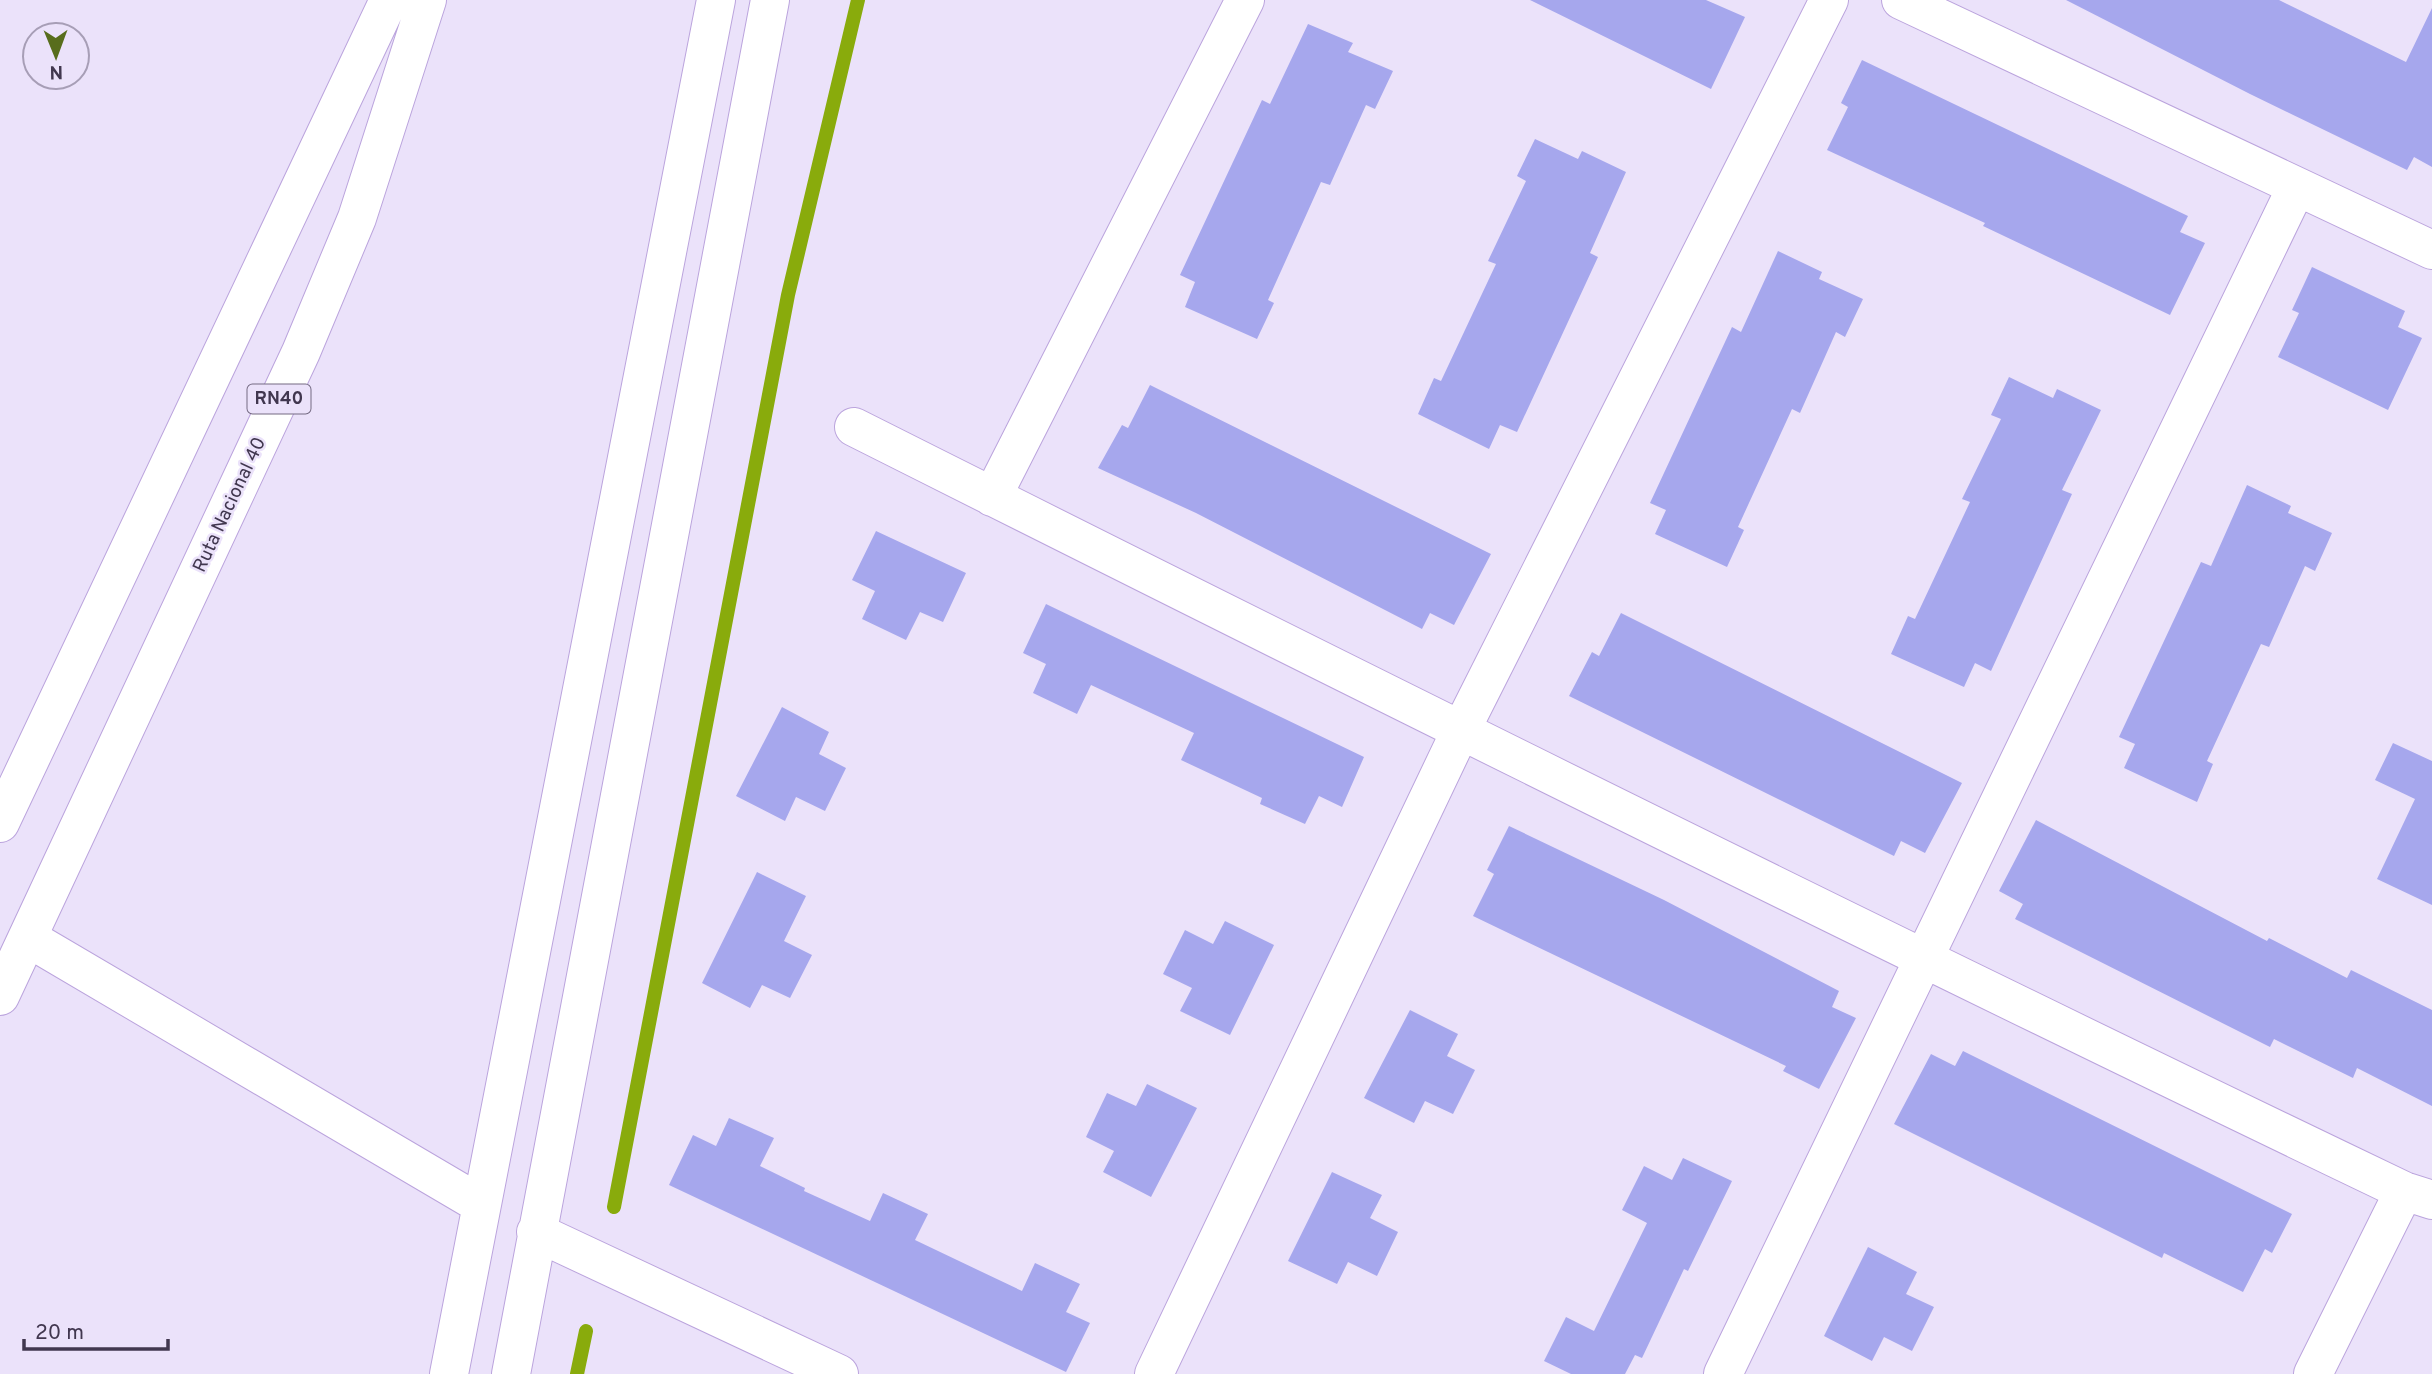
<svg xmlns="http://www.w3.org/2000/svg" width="2432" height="1374" viewBox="0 0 2432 1374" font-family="Overpass,sans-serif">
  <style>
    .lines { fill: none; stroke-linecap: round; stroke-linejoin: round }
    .stream { stroke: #89ab0c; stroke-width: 14 }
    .building { fill: #a6a7ed }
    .minor-casing { stroke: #bba4dd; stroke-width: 40 }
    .major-casing { stroke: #bba4dd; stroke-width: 40 }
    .minor { stroke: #fff; stroke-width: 38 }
    .major { stroke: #fff; stroke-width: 38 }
    .labels { text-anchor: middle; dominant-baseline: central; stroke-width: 5; stroke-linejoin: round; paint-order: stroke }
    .shield { fill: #ebe2fa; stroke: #746a82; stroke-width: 2 }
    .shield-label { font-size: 18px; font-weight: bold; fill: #41374f }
    .street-label { font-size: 19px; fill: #41374f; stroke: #ebe2fa }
  </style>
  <rect width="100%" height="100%" fill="#ebe2fa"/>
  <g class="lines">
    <!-- stream -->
    <path class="stream" d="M614,1207L788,295L858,0
      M577,1374L586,1331"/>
  </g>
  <!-- building -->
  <path class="building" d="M1530,0H1706L1745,17L1711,89Z
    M2066,0H2279L2406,62L2432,8V167L2414,157L2407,170L2250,94Z
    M1308,24L1353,43L1348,52L1393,71L1375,109L1366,105L1330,185L1321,182L1268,300L1274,303L1257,339L1185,307L1195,282L1180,275L1262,100L1270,104Z
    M1862,60L2188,216L2180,232L2205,243L2170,315L1983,226L1985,223L1827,150L1848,107L1841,103Z
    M1535,139L1578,159L1582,151L1626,172L1590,253L1598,257L1517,432L1500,425L1489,449L1418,414L1434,378L1441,381L1496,264L1488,261L1526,181L1517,176Z
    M1778,251L1822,272L1819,279L1863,299L1845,337L1836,332L1800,413L1792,409L1738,527L1744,530L1727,567L1655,534L1666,510L1650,503L1732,327L1741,332Z
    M2312,267L2405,311L2398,327L2422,338L2388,410L2278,357L2299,313L2292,310Z
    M2009,377L2053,398L2057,389L2101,410L2062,490L2072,494L1991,671L1975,663L1964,687L1891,654L1908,616L1915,619L1970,502L1962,499L2001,419L1991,415Z
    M1150,385L1491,554L1454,625L1430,613L1422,629L1196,513L1098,468L1122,425L1128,428Z
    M2247,485L2291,506L2288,513L2332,533L2315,571L2305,566L2269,647L2261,644L2207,761L2213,764L2197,802L2124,768L2135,744L2119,737L2201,562L2211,566Z
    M876,531L966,573L943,622L920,612L906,640L862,619L875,591L852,580Z
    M1046,604L1364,757L1342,807L1319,796L1305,824L1260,804L1262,798L1181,760L1194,733L1091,685L1077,714L1033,693L1046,664L1023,653Z
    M1621,613L1962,783L1925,853L1901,841L1894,856L1569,696L1592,652L1599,656Z
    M782,707L829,732L819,754L846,768L825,811L796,797L785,821L736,796Z
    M2393,743L2432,761V905L2377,879L2415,799L2375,780Z
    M2036,820L2267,941L2269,938L2347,978L2351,970L2432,1010V1106L2357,1068L2353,1078L2274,1039L2270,1047L2015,919L2023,904L1999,891Z
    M1509,826L1664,900L1839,991L1832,1007L1856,1018L1819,1089L1783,1071L1786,1066L1473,916L1494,874L1487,870Z
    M757,872L806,896L784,941L812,955L790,998L762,985L750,1008L702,983Z
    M1225,921L1274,945L1230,1035L1180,1011L1192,988L1163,974L1185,930L1213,944Z
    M1410,1010L1458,1034L1447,1056L1475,1070L1453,1114L1425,1101L1414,1123L1364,1098Z
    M1963,1051L2292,1214L2272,1253L2265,1249L2243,1292L2164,1253L2162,1258L1894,1124L1931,1054L1955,1066Z
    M1147,1084L1197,1108L1151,1197L1103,1172L1114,1151L1086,1137L1107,1093L1136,1106Z
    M729,1118L774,1138L760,1166L805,1188L804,1191L870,1221L883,1193L928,1214L915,1240L1022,1291L1035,1263L1080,1284L1066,1312L1090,1323L1066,1372L669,1185L693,1135L716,1146Z
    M1683,1158L1732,1181L1688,1271L1684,1269L1642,1358L1635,1355L1625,1374H1571L1544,1361L1566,1317L1594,1331L1647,1223L1622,1210L1644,1166L1672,1180Z
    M1332,1172L1382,1195L1370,1218L1398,1232L1377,1276L1348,1262L1337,1284L1288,1261Z
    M1868,1247L1917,1272L1906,1294L1934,1307L1912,1351L1884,1337L1872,1361L1824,1336Z"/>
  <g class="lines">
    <defs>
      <path id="minor" d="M1901,0L2432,250
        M854,427C1369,686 1884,942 2404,1191L2432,1200
        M992,497L1245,0
        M28,938L480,1204
        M536,1232L839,1374
        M449,1374L716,0
        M511,1374L770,0
        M1154,1374L1460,732L1829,0
        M1723,1374L2296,188
        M2313,1374L2404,1191"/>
      <path id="major" d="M0,823L389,0
        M0,996L301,352L357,218L427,0"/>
    </defs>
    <!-- minor casing -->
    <use href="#minor" class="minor-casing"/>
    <!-- major casing -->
    <use href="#major" class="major-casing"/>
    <!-- minor -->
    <use href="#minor" class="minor"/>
    <!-- major -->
    <use href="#major" class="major"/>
  </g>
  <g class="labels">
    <!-- shield labels -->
    <rect class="shield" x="247.5" y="384.5" width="63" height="29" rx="5"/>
    <g class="shield-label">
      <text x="279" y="399">RN40</text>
    </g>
    <!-- street labels -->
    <g class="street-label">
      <text transform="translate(230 505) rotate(-65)">Ruta Nacional 40</text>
    </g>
  </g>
  <!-- north arrow -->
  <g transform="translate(56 56) rotate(179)"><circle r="33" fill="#ebe2fa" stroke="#a79eb6" stroke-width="2"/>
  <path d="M0-5L12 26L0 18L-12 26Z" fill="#586d1c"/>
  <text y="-10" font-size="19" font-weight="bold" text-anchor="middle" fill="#41374f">N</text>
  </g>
  <!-- scale -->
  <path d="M24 1339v10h144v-10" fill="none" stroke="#41374f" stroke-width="3.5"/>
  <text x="35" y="1339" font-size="21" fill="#41374f" stroke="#ebe2fa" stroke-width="5" paint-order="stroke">20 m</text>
</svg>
